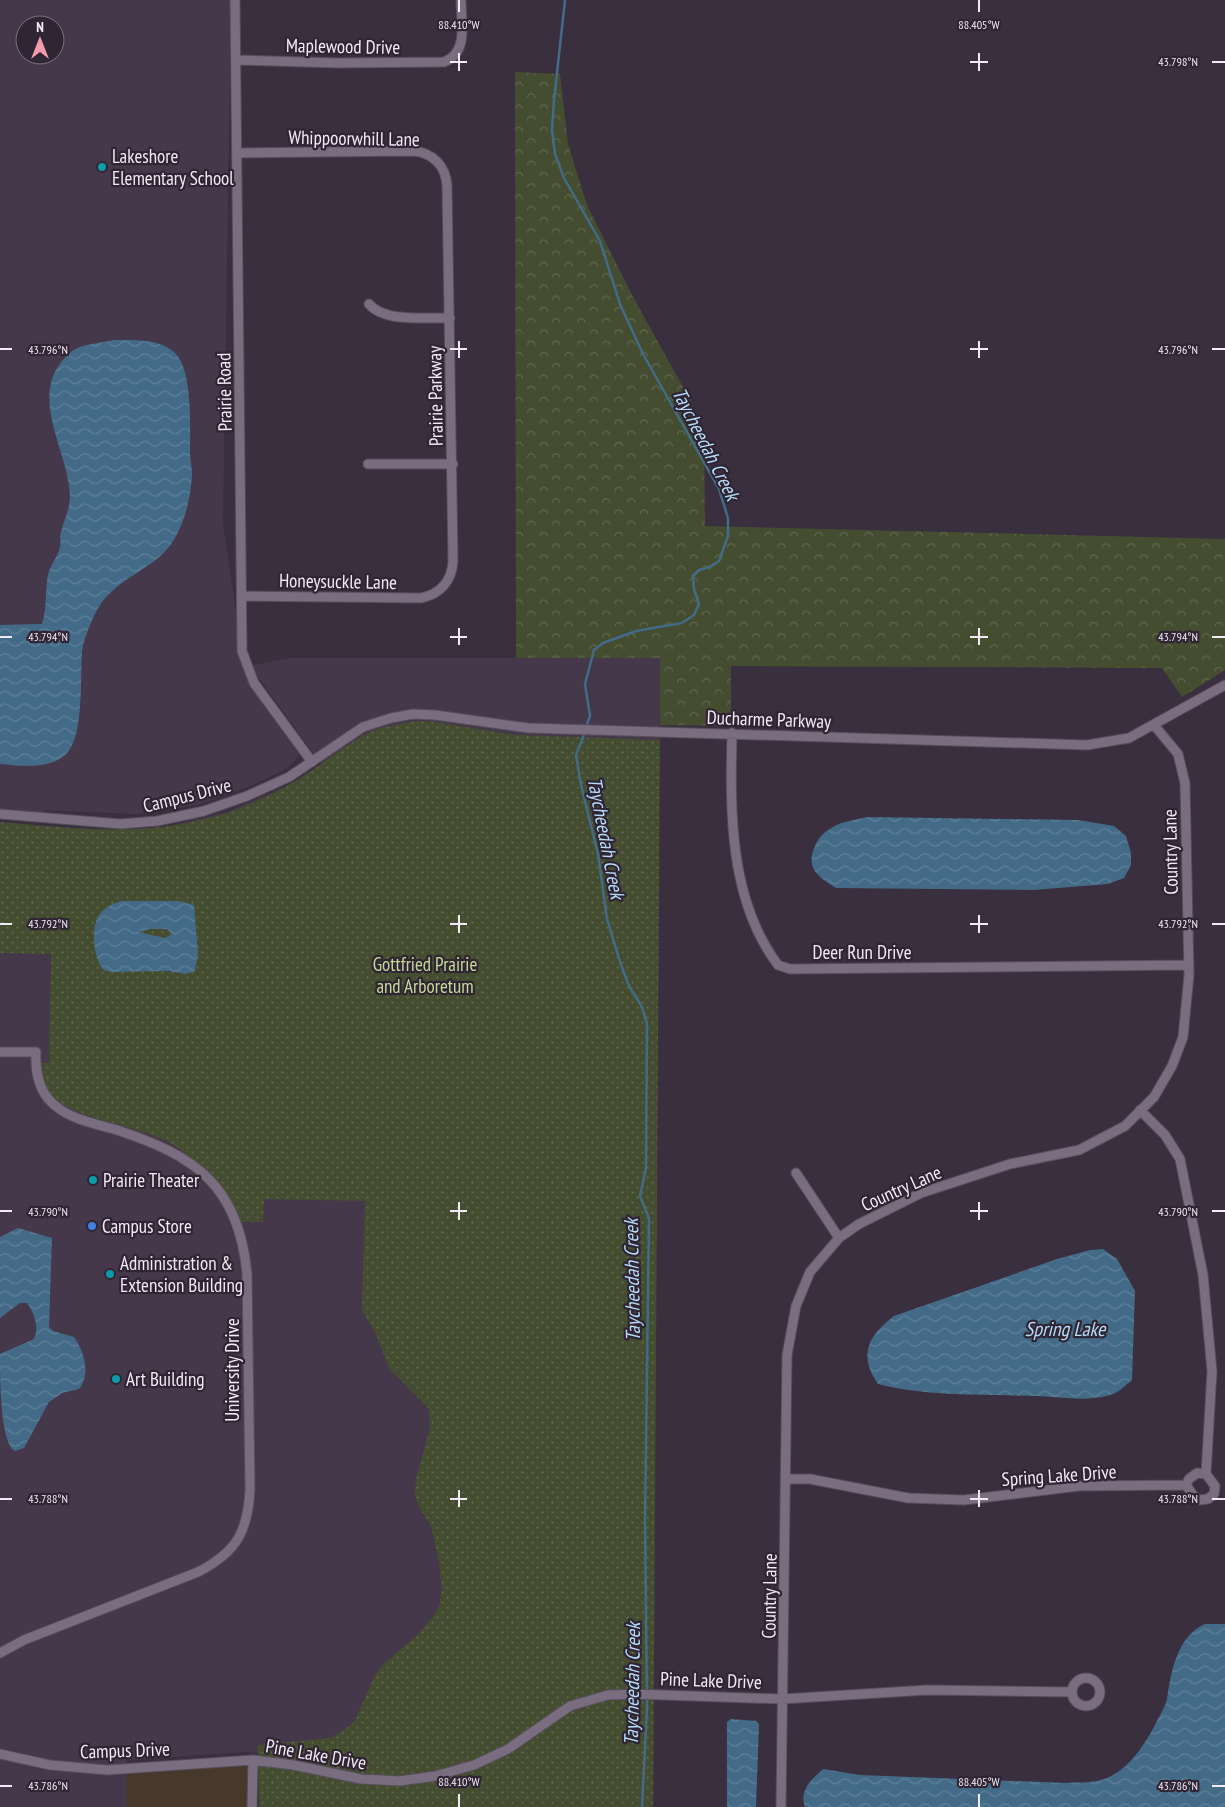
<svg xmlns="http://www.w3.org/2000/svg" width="1225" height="1807" viewBox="0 0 1225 1807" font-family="'PT Sans Narrow',sans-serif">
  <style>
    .commercial { fill: #46392b }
    .built { fill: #46384b; fill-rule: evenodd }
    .grass { fill: url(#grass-dots) }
    .park { fill: url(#park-crowns) }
    .water { fill: url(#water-waves); fill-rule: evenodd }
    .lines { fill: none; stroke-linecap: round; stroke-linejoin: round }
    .stream { stroke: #436b88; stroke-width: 2.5 }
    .street-casing { stroke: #574e5b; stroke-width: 11 }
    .street { stroke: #7a6d7f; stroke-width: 9 }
    .ticks { fill: none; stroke: #f2ebf5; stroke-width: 2 }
    .culture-dot { fill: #0f9aa8; stroke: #302534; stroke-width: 2 }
    .shop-dot { fill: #3f7fe0; stroke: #302534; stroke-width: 2 }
    .labels { text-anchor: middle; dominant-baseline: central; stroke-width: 4.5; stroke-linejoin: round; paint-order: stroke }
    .street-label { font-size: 19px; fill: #f2ebf5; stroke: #302534 }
    .poi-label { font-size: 19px; fill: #f2ebf5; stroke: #302534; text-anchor: start }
    .park-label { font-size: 19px; fill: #c5db95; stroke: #302534 }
    .water-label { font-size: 20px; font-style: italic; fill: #b4dbf7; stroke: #302534 }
    .ticks-label { font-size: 12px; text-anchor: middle; fill: #f2ebf5; stroke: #302534; stroke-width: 4.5; stroke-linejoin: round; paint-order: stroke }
  </style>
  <defs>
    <pattern id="grass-dots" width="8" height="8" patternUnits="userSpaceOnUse" patternTransform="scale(1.25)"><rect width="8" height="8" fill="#444d2f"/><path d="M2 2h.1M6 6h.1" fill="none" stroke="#5f674e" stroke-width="1.8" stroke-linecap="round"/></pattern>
    <pattern id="park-crowns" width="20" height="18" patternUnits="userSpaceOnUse" patternTransform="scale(1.25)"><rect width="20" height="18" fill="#444d2f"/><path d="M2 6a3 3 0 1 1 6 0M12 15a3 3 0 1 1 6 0" fill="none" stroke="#5f674e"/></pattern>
    <pattern id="water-waves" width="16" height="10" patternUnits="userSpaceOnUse" patternTransform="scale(1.25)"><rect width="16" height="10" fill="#436b88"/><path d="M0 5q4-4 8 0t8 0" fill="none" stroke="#5f8099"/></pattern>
  </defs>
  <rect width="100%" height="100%" fill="#3a2f3e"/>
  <!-- commercial -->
  <path class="commercial" d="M253,1760L252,1807H127V1769Z"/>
  <!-- built -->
  <path class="built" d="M0,0H231L223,523L243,658L304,751L288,767L278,773L246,788L197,805L136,814L44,810L42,818L0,814ZM25,25H55V55H25Z
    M291,658H660L653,1807H259L258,1753L244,1752L127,1760V1807H0V822L90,830L161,828L229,811L290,784L321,764L259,678L253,665Z"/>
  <!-- grass -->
  <path class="grass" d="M417,721L435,722L515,735L660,740L653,1807H259L258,1745L330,1738L343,1731L355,1721L375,1675L385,1663L417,1635L434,1616L439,1606L442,1589L439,1562L431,1526L419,1507L414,1492L417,1475L430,1429L429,1409L389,1368L376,1334L362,1310L365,1201L264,1199L263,1222H240C221,1191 204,1164 172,1144C142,1126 77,1120 54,1098C45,1089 42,1076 41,1063H49L51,954L0,953V822C103,831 180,841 276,792C308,776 335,752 366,734L380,728Z"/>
  <!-- park -->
  <path class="park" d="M515,72L560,74L568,144L587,205L633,297L688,396L704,434L705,526L1225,539V670L1182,697L1162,668L731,666V726L660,725V658H516Z"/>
  <!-- water -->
  <path class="water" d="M113,340C132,340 160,338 175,353C193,370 190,428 190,452C190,459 192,467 192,474C191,495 186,518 176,536C158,572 112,575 94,616C89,627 83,641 82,652C80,678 84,732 68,752C53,770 21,766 0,764V625L42,624C47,609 45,590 48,575C50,565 58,557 60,547C61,544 60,539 60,536C63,522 70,510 70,496C69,450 24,392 70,353C81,343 100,344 113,340Z
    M867,817L1078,820L1114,826L1126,836L1131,853V865L1124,878L1108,884L1033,890L836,888C818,877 805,868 815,846C819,837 824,832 833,827C842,821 856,820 867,817Z
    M121,901H179L194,905L198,953L195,971L186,974L169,971L111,972L104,970C93,959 91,930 98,917C103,908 112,904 121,901ZM151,929H167L172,934L165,938L138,932Z
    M18,1228L52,1238L49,1327L53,1331L74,1337C84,1351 91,1374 79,1389L62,1393L49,1402L24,1448L15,1451C0,1443 0,1375 0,1354L34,1339C39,1328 35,1313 27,1303H20L0,1318V1237Z
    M1103,1249L1117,1259L1135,1291L1132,1380C1125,1386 1118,1393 1110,1395C1088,1402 1060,1397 1037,1396C985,1394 929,1397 878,1384C858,1355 868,1336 894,1316L1057,1259L1090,1250Z
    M1205,1624H1225V1807H805C799,1790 811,1780 823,1769L860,1775L1066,1783C1076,1782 1087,1783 1097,1781C1124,1776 1142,1749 1154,1727C1158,1718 1165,1708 1167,1699C1171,1672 1177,1636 1205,1624Z
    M731,1719L756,1721L759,1724L756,1807H727V1722Z"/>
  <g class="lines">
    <!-- stream -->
    <path class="stream" d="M565,0L554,100L552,130L555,154L564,178L600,241L620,304L643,354L719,489L728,518V536L719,561L710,567L699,570L693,576L694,589L699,604L694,615L682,623L636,631L603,643L594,650L585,684L590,716L586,727
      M585,732L576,755L581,785L598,854L607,919L621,965L629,986L642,1007L647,1024L646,1168L640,1196L649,1218L645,1521L647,1708L642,1807"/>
    <defs>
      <path id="street" d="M235,0L242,651L254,683L312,762
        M236,60L338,63L444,62C469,53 461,22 461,0
        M237,153L414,151C433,153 446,166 447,186L453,561C452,581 440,594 421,598L242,596
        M369,304C385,323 427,317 450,318
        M368,464H453
        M732,733C730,811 729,900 778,965L790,969L1189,965
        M0,814L121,824L157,821L204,811L247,796L289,777L363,727L391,718L413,714L435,715L528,728L1087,745L1129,738L1225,685
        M0,1052H36C35,1073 39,1094 57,1107C73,1120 97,1124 117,1130C196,1156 239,1186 247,1274L250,1489C248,1531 237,1552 198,1572L24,1640L0,1653
        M1140,1110L1165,1135L1180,1159L1203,1275L1212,1371L1206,1474
        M796,1173L839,1238
        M1197,1473L1206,1474L1215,1486L1214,1494L1208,1499L1199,1500L1193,1495L1186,1485L1189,1479Z
        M787,1479H810L908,1498L964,1500L1079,1486L1186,1485
        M1072 1692a14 14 0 1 1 28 0a14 14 0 1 1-28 0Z
        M0,1754L50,1765L107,1770L253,1760L293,1765L361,1779L400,1781L435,1776L474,1765L508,1749L570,1706L608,1695L635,1694L782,1699L927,1690L1072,1692
        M252,1807L253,1760
        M781,1807L787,1355L796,1306L810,1272L839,1238L859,1224L921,1193L1010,1164L1079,1150L1125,1126L1154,1097L1172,1066L1183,1037L1189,975L1185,783L1178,754L1154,725"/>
    </defs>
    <!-- street casing -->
    <use href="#street" class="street-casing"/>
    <!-- street -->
    <use href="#street" class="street"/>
  </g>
  <!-- ticks -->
  <path class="ticks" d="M459,0V12M979,0V12M459,53V71M979,53V71M450,62H467M970,62H988M1212,62H1225M459,341V358M979,341V358M0,349H12M450,349H467M970,349H988M1212,349H1225M459,628V645M979,628V645M0,637H12M450,637H467M970,637H988M1212,637H1225M459,915V933M979,915V933M0,924H12M450,924H467M970,924H988M1212,924H1225M459,1202V1220M979,1202V1220M0,1211H12M450,1211H467M970,1211H988M1212,1211H1225M459,1490V1507M979,1490V1507M0,1499H12M450,1499H467M970,1499H988M1212,1499H1225M0,1786H12M1212,1786H1225M459,1794V1807M979,1794V1807"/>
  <!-- markers -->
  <g class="culture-dot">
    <circle cx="102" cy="167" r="5"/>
    <circle cx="93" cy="1180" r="5"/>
    <circle cx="110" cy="1274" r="5"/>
    <circle cx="116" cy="1379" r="5"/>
  </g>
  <circle class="shop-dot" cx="92" cy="1226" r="5"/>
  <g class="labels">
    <!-- street labels -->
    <g class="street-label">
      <text transform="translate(343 46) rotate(1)">Maplewood Drive</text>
      <text transform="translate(354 138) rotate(1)">Whippoorwhill Lane</text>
      <text transform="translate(224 392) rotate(-91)">Prairie Road</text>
      <text transform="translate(435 396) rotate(-91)">Prairie Parkway</text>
      <text transform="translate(338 581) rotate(1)">Honeysuckle Lane</text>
      <text transform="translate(769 719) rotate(2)">Ducharme Parkway</text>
      <text transform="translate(187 795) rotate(-14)">Campus Drive</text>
      <text transform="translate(1170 852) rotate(-91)">Country Lane</text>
      <text x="862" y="952">Deer Run Drive</text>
      <text transform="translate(901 1188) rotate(-24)">Country Lane</text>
      <text transform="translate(232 1370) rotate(-90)">University Drive</text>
      <text transform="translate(1059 1475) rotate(-4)">Spring Lake Drive</text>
      <text transform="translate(769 1596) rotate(-89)">Country Lane</text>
      <text transform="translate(711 1680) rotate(2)">Pine Lake Drive</text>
      <text transform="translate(125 1750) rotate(-2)">Campus Drive</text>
      <text transform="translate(316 1754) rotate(10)">Pine Lake Drive</text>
    </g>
    <!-- poi labels -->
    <g class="poi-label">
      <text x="112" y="156">Lakeshore<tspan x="112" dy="22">Elementary School</tspan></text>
      <text x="103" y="1180">Prairie Theater</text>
      <text x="102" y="1226">Campus Store</text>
      <text x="120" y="1263">Administration &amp;<tspan x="120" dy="22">Extension Building</tspan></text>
      <text x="126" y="1379">Art Building</text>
    </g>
    <!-- park labels -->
    <g class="park-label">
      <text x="425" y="964">Gottfried Prairie<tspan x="425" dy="22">and Arboretum</tspan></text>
    </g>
    <!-- water labels -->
    <g class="water-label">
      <text transform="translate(706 444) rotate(63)">Taycheedah Creek</text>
      <text transform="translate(606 838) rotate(79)">Taycheedah Creek</text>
      <text transform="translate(632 1280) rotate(-91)">Taycheedah Creek</text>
      <text x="1065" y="1329">Spring Lake</text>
      <text transform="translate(632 1684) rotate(-89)">Taycheedah Creek</text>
    </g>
  </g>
  <g class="ticks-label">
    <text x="459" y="29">88.410°W</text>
    <text x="979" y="29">88.405°W</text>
    <text x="1178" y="66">43.798°N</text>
    <text x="48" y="354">43.796°N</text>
    <text x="1178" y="354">43.796°N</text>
    <text x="48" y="641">43.794°N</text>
    <text x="1178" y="641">43.794°N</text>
    <text x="48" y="928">43.792°N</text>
    <text x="1178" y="928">43.792°N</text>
    <text x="48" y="1216">43.790°N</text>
    <text x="1178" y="1216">43.790°N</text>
    <text x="48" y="1503">43.788°N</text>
    <text x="1178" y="1503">43.788°N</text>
    <text x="459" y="1786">88.410°W</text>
    <text x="979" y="1786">88.405°W</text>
    <text x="48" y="1790">43.786°N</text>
    <text x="1178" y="1790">43.786°N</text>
  </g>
  <!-- north arrow -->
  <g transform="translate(40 40)"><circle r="24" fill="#302534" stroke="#7e7481"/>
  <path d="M0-4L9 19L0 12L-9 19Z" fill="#f39aac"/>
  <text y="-8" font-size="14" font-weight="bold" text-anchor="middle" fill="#f2ebf5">N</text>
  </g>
</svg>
